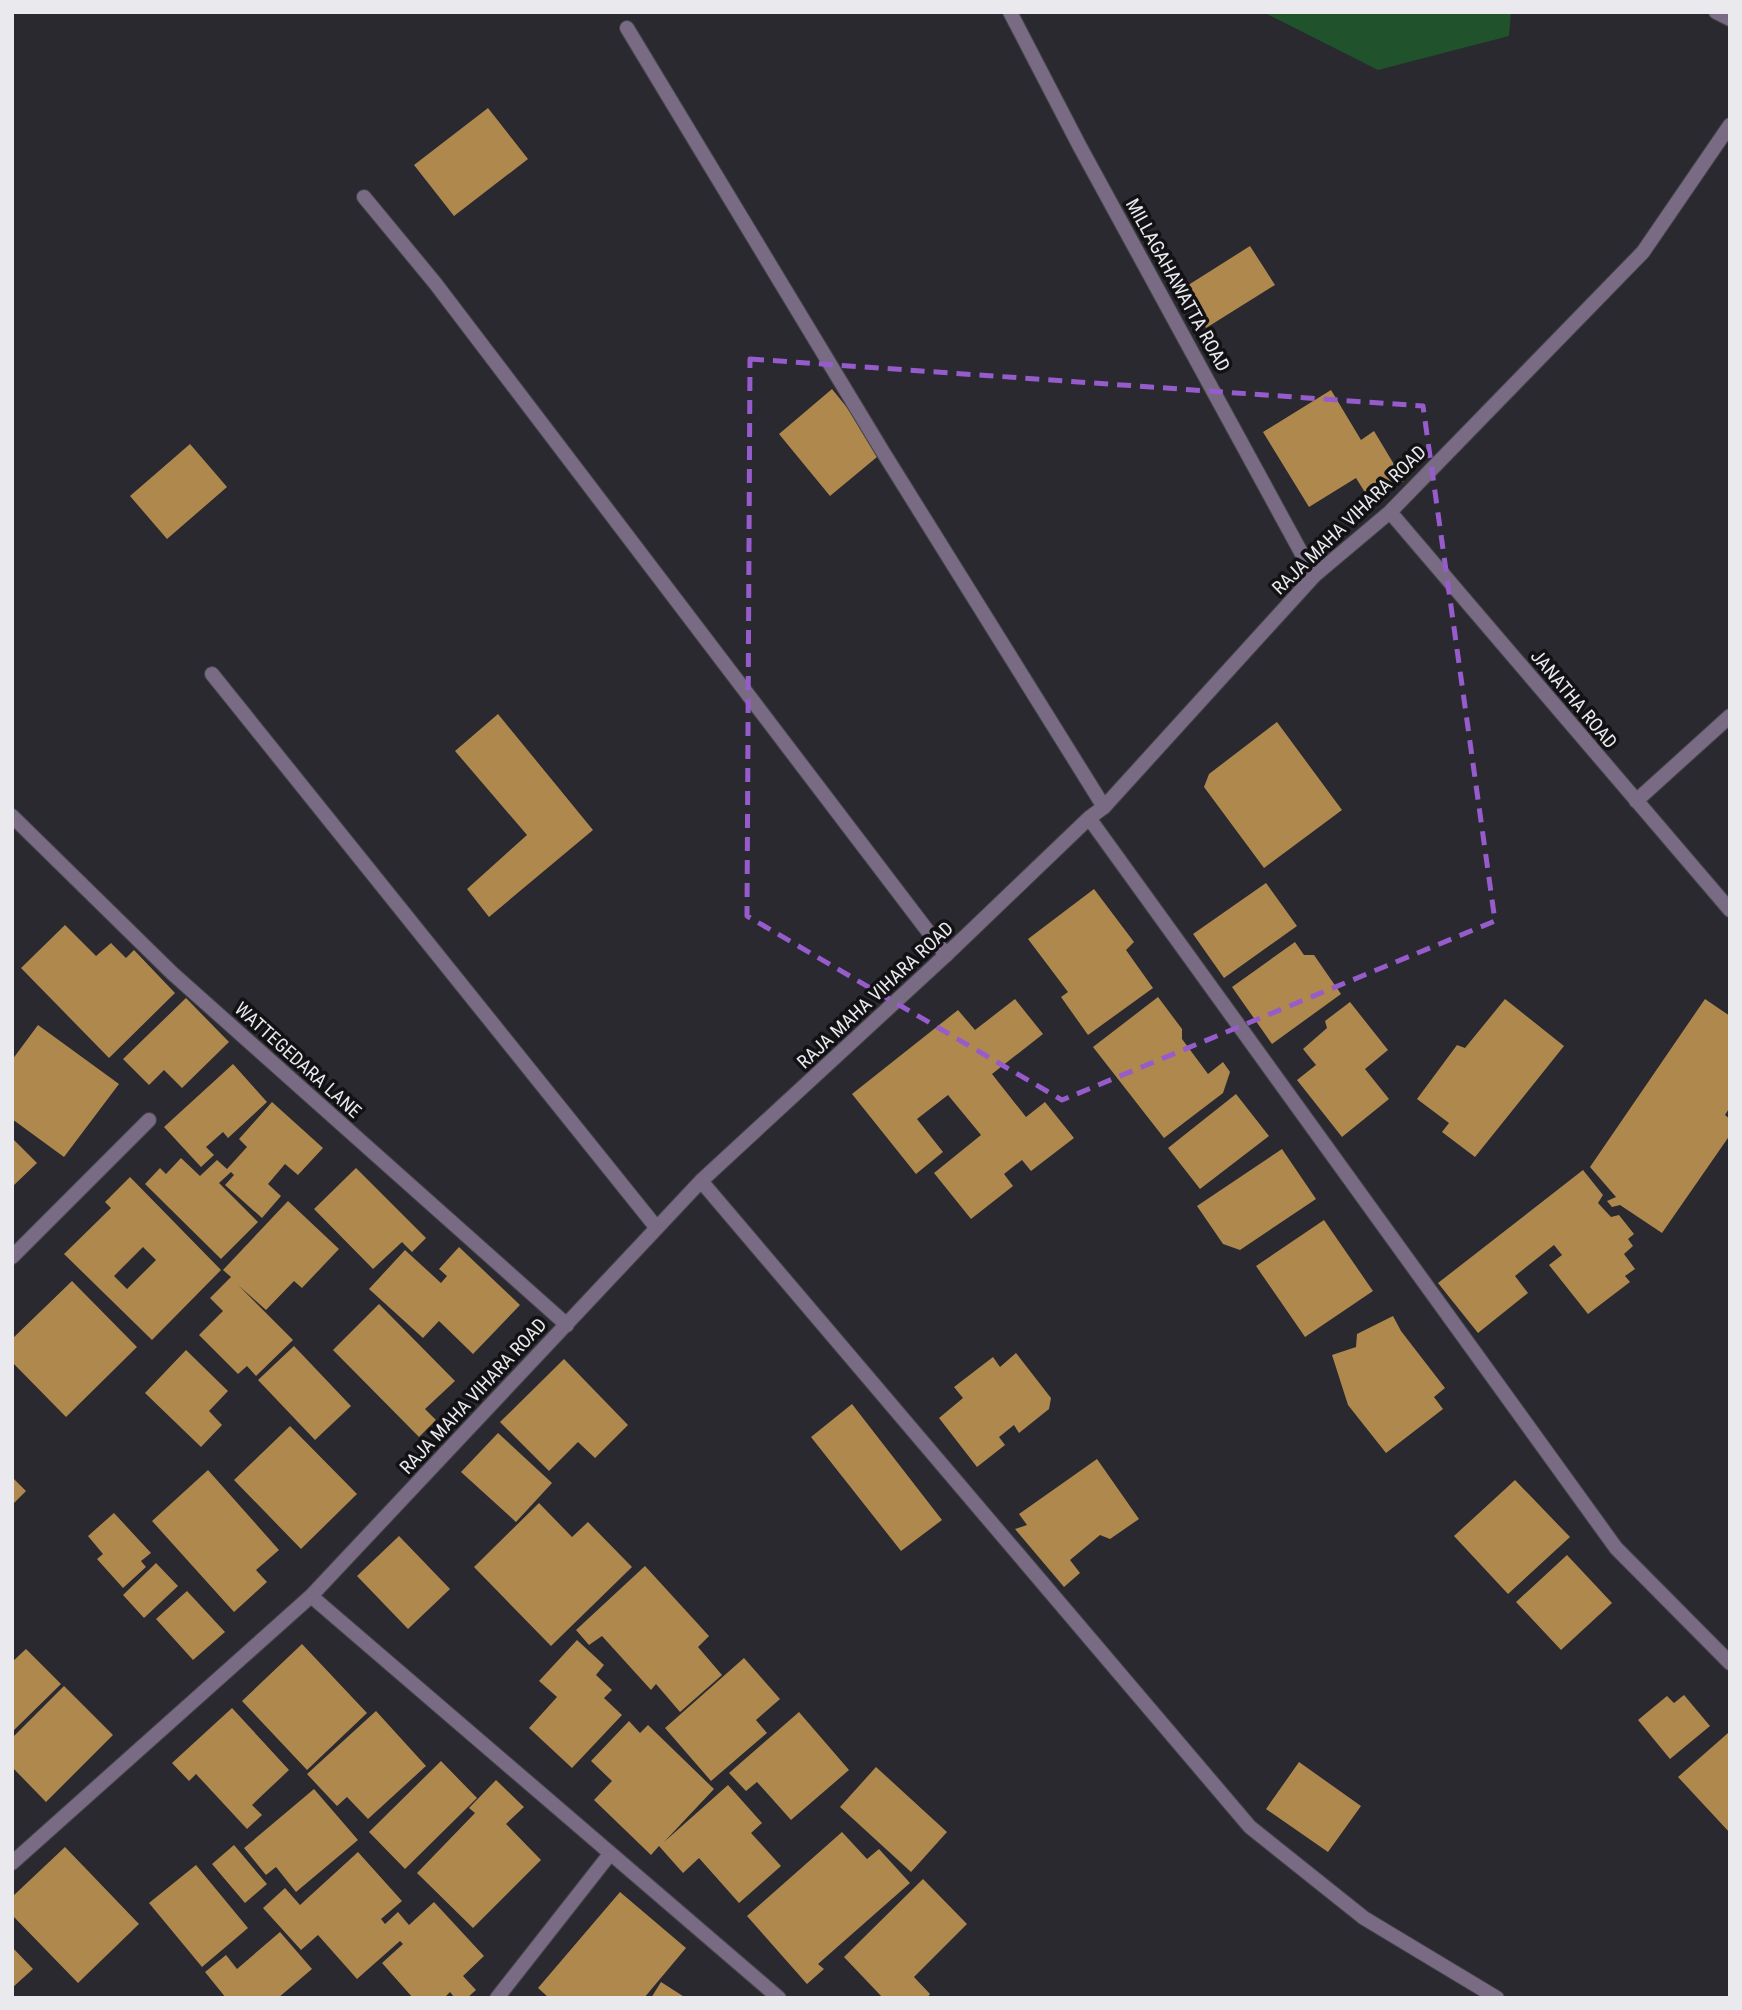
<svg xmlns="http://www.w3.org/2000/svg" width="1742" height="2010" viewBox="0 0 1742 2010" font-family="'Roboto Condensed',sans-serif">
  <style>
    .green { fill: #20522c }
    .building { fill: #af884e; fill-rule: evenodd }
    .lines { fill: none; stroke-linecap: round; stroke-linejoin: round }
    .lane-casing { stroke: #44444a; stroke-width: 16 }
    .street-casing { stroke: #44444a; stroke-width: 16 }
    .lane { stroke: #796b84; stroke-width: 14 }
    .street { stroke: #796b84; stroke-width: 14 }
    .marked { fill: none; stroke: #975ccb; stroke-width: 5; stroke-dasharray: 14 9; stroke-linejoin: round }
    .labels { text-anchor: middle; dominant-baseline: central; stroke-width: 7; stroke-linejoin: round; paint-order: stroke }
    .street-label { font-size: 19px; fill: #eaeaee; stroke: #121215 }
  </style>
  <rect width="100%" height="100%" fill="#29292f"/>
  <!-- green -->
  <path class="green" d="M1263,12H1511L1509,36L1378,70Z"/>
  <!-- building -->
  <path class="building" d="M488,108L528,159L454,216L414,165Z
    M1250,246L1275,285L1206,328L1182,289Z
    M832,389L883,452L830,496L779,434Z
    M1331,390L1361,440L1374,431L1404,481L1371,502L1356,478L1309,507L1263,432Z
    M190,444L227,487L167,539L130,496Z
    M498,714L593,830L489,917L467,889L527,835L455,751Z
    M1277,722L1342,810L1264,868L1204,787L1209,774Z
    M1266,883L1297,926L1224,978L1193,934Z
    M1094,889L1134,942L1126,950L1153,988L1088,1035L1061,997L1068,992L1028,939Z
    M65,925L96,956L111,943L126,958L134,950L175,993L109,1058L21,968Z
    M1295,942L1304,955H1314L1341,994L1272,1044L1232,987Z
    M1158,997L1182,1029V1039L1208,1074L1223,1062L1230,1072L1223,1093L1164,1138L1093,1047Z
    M186,998L229,1042L182,1088L164,1070L149,1085L123,1059Z
    M1015,999L1043,1034L992,1074L1026,1117L1045,1102L1074,1138L1031,1171L1022,1160L1004,1174L1013,1186L971,1219L934,1173L981,1135L948,1095L917,1119L943,1152L916,1174L852,1094L958,1010L975,1030Z
    M1505,999L1564,1046L1475,1157L1442,1132L1449,1123L1417,1099L1457,1045L1465,1048Z
    M1705,999L1730,1016V1107L1725,1115L1730,1119V1135L1662,1233L1620,1205L1612,1207L1607,1201L1616,1197L1590,1167Z
    M1350,1002L1388,1050L1365,1069L1389,1099L1342,1137L1297,1080L1316,1065L1303,1049L1327,1028L1325,1021Z
    M38,1025L119,1084L64,1157L12,1119V1060Z
    M233,1064L267,1102L228,1138L223,1132L206,1147L214,1155L201,1167L164,1127Z
    M1236,1094L1269,1136L1200,1189L1168,1148Z
    M272,1102L323,1148L298,1175L285,1164L268,1184L281,1196L262,1218L225,1185L234,1175L231,1172L219,1183L258,1222L221,1259L145,1184L160,1168L166,1174L181,1158L200,1176L217,1160L227,1169L247,1147L239,1139Z
    M12,1138L37,1163L12,1187Z
    M1282,1149L1316,1199L1240,1250L1223,1244L1197,1206Z
    M356,1168L426,1238L412,1252L402,1242L373,1269L314,1209Z
    M1583,1170L1603,1195L1598,1203L1611,1217L1619,1215L1634,1234L1628,1239L1633,1246L1624,1254L1635,1269L1625,1276L1630,1282L1588,1314L1549,1265L1562,1255L1554,1245L1515,1276L1528,1293L1478,1333L1438,1283Z
    M130,1177L221,1270L152,1340L64,1254L111,1208L105,1202ZM143,1247L156,1260L127,1289L114,1276Z
    M288,1201L339,1249L302,1288L294,1281L266,1310L238,1285L293,1340L256,1376L247,1366L238,1374L199,1335L223,1311L210,1298L231,1277L223,1270Z
    M1324,1220L1373,1291L1305,1337L1256,1266Z
    M459,1247L520,1305L473,1354L439,1321L423,1338L369,1289L405,1250L441,1283L447,1276L439,1269Z
    M72,1281L137,1347L66,1417L12,1362V1339Z
    M379,1304L455,1381L425,1409L436,1420L419,1437L333,1350Z
    M1393,1316L1401,1331L1445,1388L1434,1397L1443,1409L1386,1453L1348,1405L1332,1355L1356,1347L1357,1334Z
    M294,1346L351,1406L315,1440L258,1380Z
    M186,1350L228,1391L209,1411L222,1425L201,1447L145,1393Z
    M1016,1353L1051,1398L1049,1409L1019,1433L1014,1425L999,1437L1005,1445L977,1467L939,1418L963,1398L954,1387L993,1357L1000,1367Z
    M564,1359L628,1425L595,1458L578,1442L549,1471L500,1422Z
    M852,1404L942,1520L901,1551L811,1437Z
    M290,1426L357,1494L301,1549L234,1480Z
    M498,1433L552,1483L516,1522L461,1472Z
    M1097,1459L1139,1519L1110,1539L1100,1535L1070,1560L1080,1573L1064,1587L1015,1529L1027,1525L1019,1514Z
    M208,1470L279,1550L256,1570L267,1582L234,1612L152,1521Z
    M12,1477L26,1491L12,1505Z
    M1515,1480L1570,1537L1508,1594L1454,1536Z
    M539,1503L572,1537L588,1522L632,1567L551,1646L474,1567Z
    M114,1513L151,1553L141,1561L146,1567L123,1588L97,1559L103,1554L88,1536Z
    M399,1536L450,1589L408,1629L357,1576Z
    M1567,1555L1612,1603L1561,1650L1516,1602Z
    M156,1563L178,1586L144,1618L123,1595Z
    M645,1566L709,1636L698,1647L722,1675L680,1712L656,1684L651,1690L602,1636L589,1645L576,1630Z
    M187,1591L225,1632L193,1660L156,1619Z
    M577,1640L604,1665L596,1675L612,1690L604,1698L622,1715L572,1768L529,1728L557,1697L539,1681Z
    M302,1644L367,1713L307,1770L242,1701Z
    M26,1649L61,1684L12,1732V1662Z
    M744,1658L780,1699L756,1720L767,1733L711,1781L665,1728Z
    M64,1686L113,1735L46,1802L12,1767V1738Z
    M1684,1695L1710,1726L1670,1759L1638,1720L1667,1696L1674,1703Z
    M232,1708L289,1770L252,1805L262,1815L247,1829L196,1774L189,1781L172,1763Z
    M376,1711L426,1766L368,1819L347,1797L337,1806L307,1774Z
    M799,1712L849,1770L791,1820L757,1782L746,1791L729,1773Z
    M629,1721L640,1733L648,1725L714,1789L664,1842L728,1785L762,1823L751,1833L781,1866L739,1903L699,1858L683,1873L659,1846L651,1855L594,1800L612,1781L591,1761Z
    M1728,1733L1730,1735V1833L1678,1777Z
    M441,1761L477,1798L405,1869L369,1832Z
    M1299,1762L1361,1806L1328,1852L1266,1809Z
    M876,1767L947,1832L911,1872L840,1807Z
    M496,1780L524,1807L506,1824L541,1860L473,1928L417,1873L475,1813L469,1808Z
    M314,1789L358,1840L296,1892L276,1867L266,1875L244,1848Z
    M842,1832L867,1859L879,1849L910,1883L818,1964L824,1969L807,1984L747,1916Z
    M234,1845L267,1884L245,1903L212,1864Z
    M65,1847L139,1924L78,1983L12,1915V1897Z
    M358,1852L402,1901L381,1919L385,1924L398,1912L409,1925L434,1902L484,1956L463,1976L476,1990L467,1998H455L450,1992L444,1998H413L382,1963L403,1944L400,1941L357,1979L318,1935L301,1950L263,1908L285,1888L300,1905Z
    M196,1865L248,1928L202,1967L149,1903Z
    M923,1879L967,1924L914,1977L930,1994L927,1998H883L844,1957Z
    M620,1892L686,1948L644,1998H549L538,1988Z
    M280,1932L312,1969L278,1998H226L205,1972L226,1955L237,1969Z
    M12,1947L33,1969L12,1988Z
    M661,1982L686,1998H651Z"/>
  <g class="lines">
    <defs>
      <path id="lane" d="M1010,12L1079,145L1314,576
        M1716,12L1730,19
        M627,28L883,452L1104,807
        M364,197L435,283L946,955
        M212,674L656,1227
        M12,1257L149,1120"/>
      <path id="street" d="M1390,512L1730,910
        M1636,801L1730,716
        M12,816L172,973L567,1325
        M1089,818L1616,1548L1730,1663
        M701,1181L1250,1827L1364,1918L1497,1998
        M311,1596L779,1998
        M12,1863L311,1596L701,1181L946,955L1089,818L1104,807L1314,576L1390,512L1643,252L1730,125
        M497,1998L610,1854"/>
    </defs>
    <!-- lane casing -->
    <use href="#lane" class="lane-casing"/>
    <!-- street casing -->
    <use href="#street" class="street-casing"/>
    <!-- lane -->
    <use href="#lane" class="lane"/>
    <!-- street -->
    <use href="#street" class="street"/>
  </g>
  <!-- marked area -->
  <path class="marked" d="M750,359L1423,406L1495,921L1062,1100L747,916Z"/>
  <g class="labels">
    <!-- street labels -->
    <g class="street-label">
      <text transform="translate(1178 285) rotate(61)">MILLAGAHAWATTA ROAD</text>
      <text transform="translate(1349 520) rotate(-44)">RAJA MAHA VIHARA ROAD</text>
      <text transform="translate(1574 699) rotate(50)">JANATHA ROAD</text>
      <text transform="translate(875 995) rotate(-43)">RAJA MAHA VIHARA ROAD</text>
      <text transform="translate(298 1060) rotate(42)">WATTEGEDARA LANE</text>
      <text transform="translate(473 1396) rotate(-47)">RAJA MAHA VIHARA ROAD</text>
    </g>
  </g>
  <!-- border -->
  <rect width="1742" height="2010" fill="none" stroke="#eaeaee" stroke-width="28"/>
</svg>
